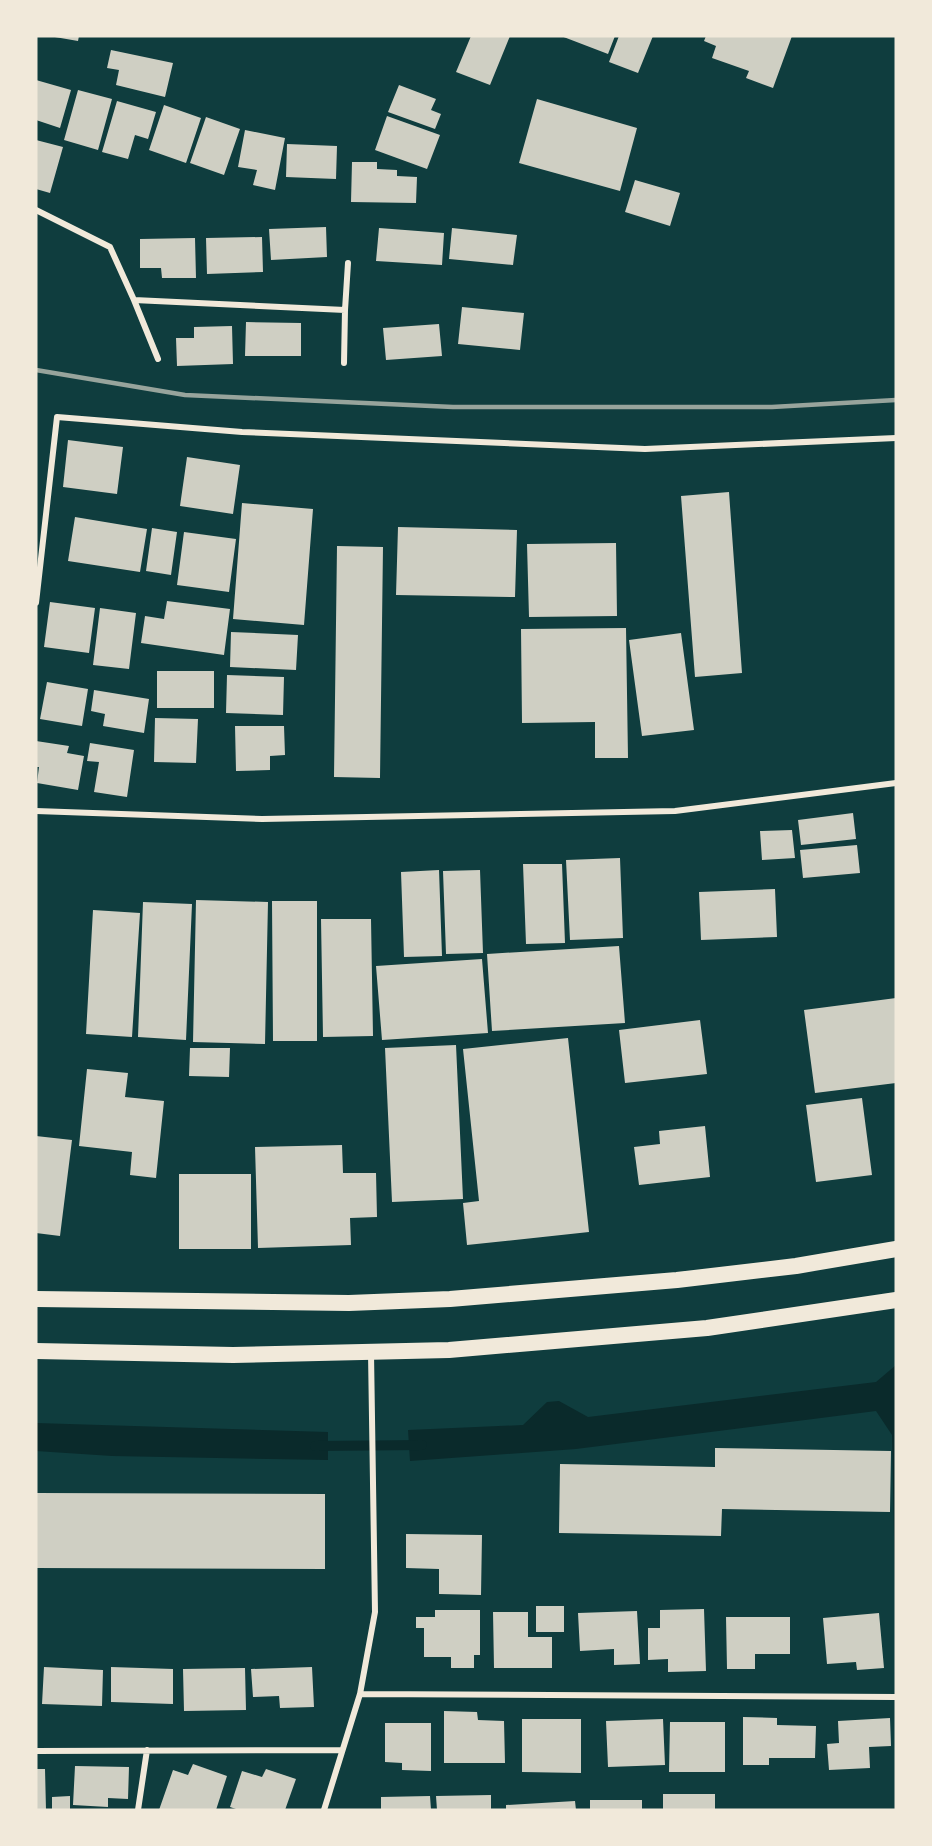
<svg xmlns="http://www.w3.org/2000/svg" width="932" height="1846" viewBox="0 0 932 1846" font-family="'Work Sans',sans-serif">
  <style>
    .water { fill: #0a2a2b }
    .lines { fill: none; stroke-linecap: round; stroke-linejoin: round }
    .stream { stroke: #0a2a2b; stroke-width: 10 }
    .building { fill: #cfcfc3 }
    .minor { stroke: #f1e9da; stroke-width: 6 }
    .trunk { stroke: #f1e9da; stroke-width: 16 }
    .rail { stroke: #97a49c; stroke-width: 4.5 }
  </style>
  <rect width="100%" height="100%" fill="#0f3d3e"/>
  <!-- water -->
  <path class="water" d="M896,1365V1638L892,1435L876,1411L576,1449L410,1461L408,1430L523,1425L547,1402L559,1401L588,1417L876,1382Z
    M36,1423L328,1432V1460L112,1456L36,1451Z"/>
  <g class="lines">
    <!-- stream -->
    <path class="stream" d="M315,1446L422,1445"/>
  </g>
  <!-- building -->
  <path class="building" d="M49,36H79L78,41Z
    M471,36H510L490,85L456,72Z
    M561,36H615L608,54Z
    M619,36H653L638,73L609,62Z
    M706,36H792L773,88L746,78L749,71L712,58L716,46L704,41Z
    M111,50L173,63L165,97L116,85L119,70L107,68Z
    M36,80L71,90L60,128L36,120Z
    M399,85L436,99L431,110L441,114L435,129L388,112Z
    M78,90L112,99L98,150L64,140Z
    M537,99L637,128L620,191L519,163Z
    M117,101L156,112L148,139L135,135L128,159L102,152Z
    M164,105L201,118L186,163L149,150Z
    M387,116L440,135L427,169L375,150Z
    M206,117L240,129L224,175L190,163Z
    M245,130L285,138L275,190L253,185L257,170L238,167Z
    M36,140L63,147L50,193L36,189Z
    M287,144L337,146L336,179L286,177Z
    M352,162H377V169L397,170V176L417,177L416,203L351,202Z
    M635,180L680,193L670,226L625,212Z
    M326,227L327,257L271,260L269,229Z
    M379,228L444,233L442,265L376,261Z
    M452,228L517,235L513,265L449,259Z
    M262,237L263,272L207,274L206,238Z
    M195,238L196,278H162L161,268H140V239Z
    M462,307L524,313L520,350L458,344Z
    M246,322L301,323V356H245Z
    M439,324L442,356L386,360L383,328Z
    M232,326L233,364L177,366L176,338H194V327Z
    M68,440L123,447L117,494L63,487Z
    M187,457L240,465L233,514L180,506Z
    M729,492L742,673L695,677L681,496Z
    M242,503L313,509L304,625L233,619Z
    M75,517L147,529L140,572L68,561Z
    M398,527L517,530L515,597L396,595Z
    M152,528L177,532L171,575L146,571Z
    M184,532L236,539L229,592L177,585Z
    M616,543L617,616L529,617L527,544Z
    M337,546L383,547L380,778L334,777Z
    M167,601L230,609L224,655L141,643L145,616L164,619Z
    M50,602L95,608L89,653L44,647Z
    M100,608L136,613L129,669L93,665Z
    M626,628L628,758H595V722L522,723L521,629Z
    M231,632L298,635L296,670L230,667Z
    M681,633L694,730L642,736L629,640Z
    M157,671H214V708H157Z
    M227,675L284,677L283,715L226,713Z
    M47,682L88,689L82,726L40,719Z
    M94,690L149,699L144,733L103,726L105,714L91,711Z
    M155,718L198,719L196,763L154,762Z
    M235,726H284L285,755L270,756V770L236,771Z
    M36,741L69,746L67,753L84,756L78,790L37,783L39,767H36Z
    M90,743L134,750L127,797L94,792L99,762L87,761Z
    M853,813L856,839L801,845L798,820Z
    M792,830L795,858L762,860L760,831Z
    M857,845L860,873L803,878L800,850Z
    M620,858L623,938L570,940L566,860Z
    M523,864H562L565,943L526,944Z
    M439,870L442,956L404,957L401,872Z
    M480,870L483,953L446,954L443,871Z
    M775,889L777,937L701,940L699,892Z
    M196,900L268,902L265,1044L193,1042Z
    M272,901H317V1041H273Z
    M143,902L192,904L186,1040L138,1037Z
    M93,910L140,913L132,1037L86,1034Z
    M321,919H371L373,1036L323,1037Z
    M619,946L625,1023L492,1031L487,954Z
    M482,959L488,1033L382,1040L376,966Z
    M896,998V1083L815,1093L804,1010Z
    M700,1020L707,1074L625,1083L619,1030Z
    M568,1038L589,1232L467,1245L463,1203L479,1201L463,1049Z
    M456,1045L463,1199L392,1202L385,1048Z
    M190,1048H230L229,1077L189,1076Z
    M87,1069L128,1073L125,1097L164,1101L156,1178L130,1175L132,1152L79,1146Z
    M862,1098L872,1175L816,1182L806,1105Z
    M705,1126L710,1177L639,1185L634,1147L660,1144L659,1131Z
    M36,1136L72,1140L60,1236L36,1233Z
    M342,1145L343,1173H376L377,1217L350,1218L351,1245L258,1248L255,1147Z
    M179,1174H251V1249H179Z
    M715,1448L891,1451L890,1512L722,1509L721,1536L559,1533L560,1464L715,1467Z
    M36,1493L325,1494V1569L36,1568Z
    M406,1534L482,1535L481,1595L439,1594V1569L406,1568Z
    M536,1606H564V1632H536Z
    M704,1609L706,1671L668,1672V1659L648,1660V1628H660V1610Z
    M435,1610H480V1655H474V1668H451V1657H424V1628H416V1617H435Z
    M637,1611L640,1664L614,1665V1649L580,1651L578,1613Z
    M493,1612H528V1637H552V1668H494Z
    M879,1613L884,1668L857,1670L856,1662L827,1664L823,1618Z
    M726,1617H790V1654H755V1669H727Z
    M44,1667L103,1670L102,1706L42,1704Z
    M111,1667L173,1669V1704L111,1702Z
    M312,1667L314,1707L280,1708L279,1696L253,1697L251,1669Z
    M245,1668L246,1710L184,1711L183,1669Z
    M444,1711L477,1712L478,1720L504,1721L505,1763H444Z
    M743,1717L777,1718V1725L816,1726L815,1758H769V1765H743Z
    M890,1718L891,1746L869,1747L870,1768L829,1770L827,1744L839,1743L838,1721Z
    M522,1719H581V1773L522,1772Z
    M663,1719L665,1765L608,1767L606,1721Z
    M670,1722H725V1772H669Z
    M385,1723H431V1771L402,1770V1763L385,1762Z
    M193,1764L227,1776L216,1810H159L173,1770L188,1775Z
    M75,1766L129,1767L128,1799L108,1798V1807L73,1805Z
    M36,1769H45L46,1810H36Z
    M266,1769L296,1779L285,1810H239L230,1807L242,1771L262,1777Z
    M663,1794H715V1810H663Z
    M491,1795V1810H437L436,1796Z
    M70,1796V1810H52V1797Z
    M430,1796L431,1810H381V1797Z
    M590,1800H642V1810H590Z
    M575,1801L576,1810H506V1805Z"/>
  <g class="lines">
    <!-- minor -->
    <path class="minor" d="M36,210L110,247L134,300L345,310L348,263
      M134,300L158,359
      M344,363L345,310
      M36,603L57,417L242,432L645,449L896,438
      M36,811L262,819L675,811L896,783
      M360,1694L896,1697
      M36,1751L341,1750
      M138,1810L147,1750
      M324,1810L360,1694L375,1612L371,1353"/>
    <!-- trunk -->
    <path class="trunk" d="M36,1299L349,1303L450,1299L677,1280L796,1266L896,1249
      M36,1351L233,1355L449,1350L707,1328L896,1300"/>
    <!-- rail -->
    <path class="rail" d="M36,370L185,395L453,407H772L896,400"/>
  </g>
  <!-- border -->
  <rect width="932" height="1846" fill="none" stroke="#f1e9da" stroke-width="75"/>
</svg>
